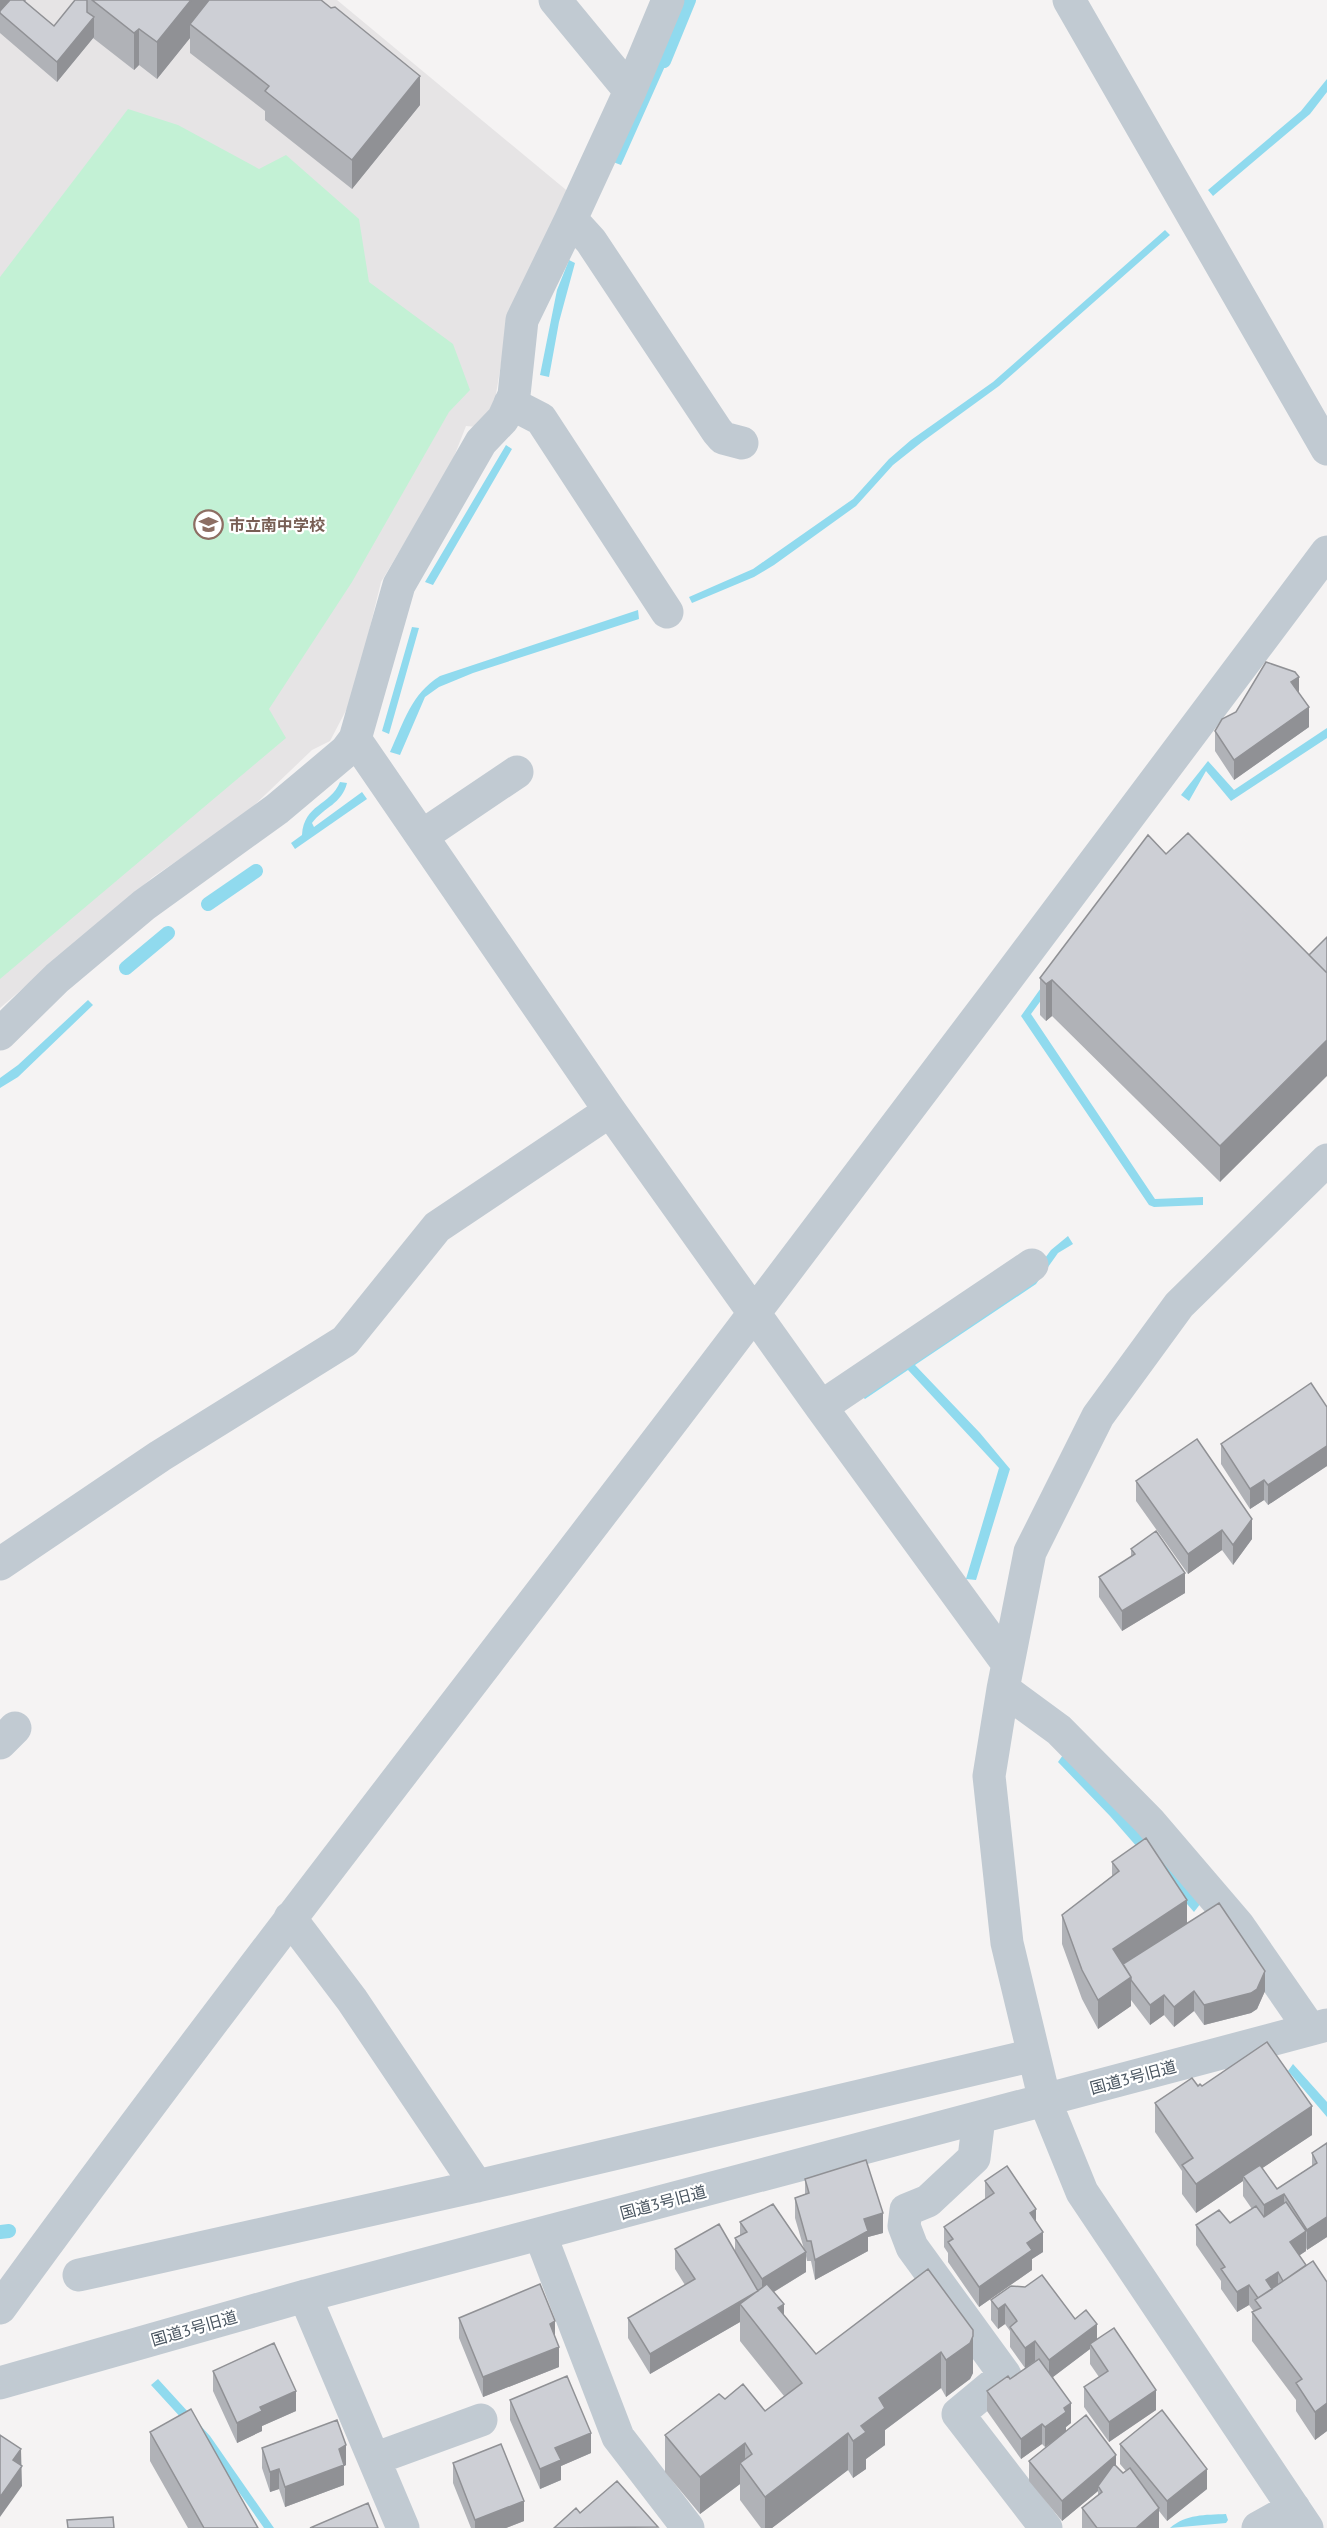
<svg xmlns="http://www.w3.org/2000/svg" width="1327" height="2528" viewBox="0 0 1327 2528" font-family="'PT Sans','Noto Sans JP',sans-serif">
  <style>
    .education { fill: #e6e4e5 }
    .green { fill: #c3f1d5 }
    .water { fill: #90daee }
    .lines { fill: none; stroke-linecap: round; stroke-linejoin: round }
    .stream { stroke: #90daee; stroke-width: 14 }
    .minor { stroke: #c1cad2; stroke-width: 33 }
    .wall { fill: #b0b2b7 }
    .shaded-wall { fill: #909195 }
    .building { fill: #cdcfd5; stroke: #909195; stroke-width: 1.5 }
    .labels { text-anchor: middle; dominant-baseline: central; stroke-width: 4.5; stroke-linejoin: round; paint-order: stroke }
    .education-label { font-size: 16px; font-weight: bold; fill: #785e54; stroke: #fff; text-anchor: start }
    .street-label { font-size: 16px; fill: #4a5661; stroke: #fff }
  </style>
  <rect width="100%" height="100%" fill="#f5f3f3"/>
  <!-- education -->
  <path class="education" d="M0,0H337L571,194L508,322L494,406L477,427L466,426L450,467L381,582L353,697L330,741L312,750L242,817L153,877L0,1008Z"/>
  <!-- green -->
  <path class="green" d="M128,109L178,125L259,169L286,155L359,219L369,282L453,344L470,390L449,412L352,582L269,709L286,738L0,979V277Z"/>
  <!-- water -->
  <path class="water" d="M667,43L674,46L621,165L613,162Z
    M1327,79V92L1310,114L1213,196L1208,190L1301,111Z
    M1165,230L1170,235L1163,241L999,386L922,442L893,465L856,506L774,565L754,577L692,603L689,597L753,569L853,499L889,459L911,440L993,382Z
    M569,260L575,263L559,322L549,377L540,375L557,290Z
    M506,445L512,449L433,585L425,582Z
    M638,610L639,619L473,673L439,687L425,697L400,755L390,752C404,722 411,694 440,676Z
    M412,627L419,628L389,734L382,731Z
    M1327,728V738L1231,801L1206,771L1189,801L1181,795L1208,761L1234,790Z
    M340,782L347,783C342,804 324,807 312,823L314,827L362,792L367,799L295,849L291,843L302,835C304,804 330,806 340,782Z
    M1063,957L1070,961L1031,1014L1155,1199L1203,1197V1205L1154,1207L1149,1205L1021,1016Z
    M88,1000L93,1005L18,1077L0,1088V1078L18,1065Z
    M1068,1236L1073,1244L1058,1253L1036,1284L915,1365L980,1433L1010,1469L976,1580L966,1579L999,1468L908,1370L865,1399L860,1395L1028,1281L1051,1250Z
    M1063,1755L1144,1838L1201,1903L1194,1912L1110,1816L1058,1762Z
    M1293,2064L1327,2102V2117L1288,2071Z
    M158,2379L210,2436L274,2528H264L205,2444L151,2385Z
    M1226,2514L1228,2520L1226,2523L1170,2528C1186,2514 1205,2515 1226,2514Z"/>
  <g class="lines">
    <!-- stream -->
    <path class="stream" d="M664,61L689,0
      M208,904L256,871
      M126,968L168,933
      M0,2232L9,2231"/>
    <!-- minor -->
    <path class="minor" d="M555,0L630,91
      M1069,0L1327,449
      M571,219L630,91L668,0
      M510,403L541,419L667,612
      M355,739L610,1111L821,1407L1008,1664
      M422,836L517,772
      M0,1034L57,978L144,905L277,809L346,751L355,739L399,585L481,442L503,419L514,395L522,320L571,219L591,241L717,431L723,438L742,443
      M821,1407L1032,1265
      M0,1564L160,1456L345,1341L437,1227L610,1111
      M1003,1689L1059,1730L1149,1821L1238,1925L1310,2029
      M0,1743L15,1728
      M290,1918L352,2000L477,2186
      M979,2118L974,2158L928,2201L906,2210L904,2226L912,2247L1005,2375L958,2414L1046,2528
      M540,2234L618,2437L688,2528
      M79,2275L477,2186L1034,2055
      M305,2296L403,2528
      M0,2308C245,1971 504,1644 755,1312C947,1060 1137,805 1327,552
      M0,2383L305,2296L1327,2025
      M374,2459L481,2420
      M1258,2528L1294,2508
      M1307,2528L1082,2192L1045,2101L1007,1943L989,1776L1003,1689L1030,1552L1098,1416L1179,1305L1327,1160"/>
  </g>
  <!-- wall -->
  <path class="wall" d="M0,0L25,2L54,26L75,0H321L420,105L352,189L265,120V111L190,53V38L157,79L139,65L134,70L93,38L57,82L0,33Z
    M1299,693L1309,727L1234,780L1215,751V731Z
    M1166,854L1309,955L1220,1182L1052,1016L1046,1021L1040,1015V978Z
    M1327,1407V1466L1268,1505L1264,1500L1250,1509L1221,1464V1444Z
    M1136,1481L1252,1539L1233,1565L1222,1550L1188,1574L1136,1501Z
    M1131,1549L1185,1593L1122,1631L1099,1597V1577L1131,1557Z
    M1112,1862L1187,1923L1265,1991L1257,2009L1251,2013L1204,2025L1194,2011L1174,2027L1164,2015L1150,2025L1131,2000V2006L1098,2029L1082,1999L1062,1944V1915L1112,1876Z
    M1198,2086H1202L1312,2135L1262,2168L1277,2189L1312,2166V2153L1327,2143V2237L1307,2250L1306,2248V2251L1299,2255L1306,2265L1327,2282V2431L1315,2440L1296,2411V2400L1252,2341V2312H1254L1249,2305L1237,2312L1221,2289V2281L1196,2245V2225L1230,2223L1252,2209L1243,2196V2181L1196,2213L1182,2194V2171L1155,2132V2103Z
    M805,2179L883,2233L868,2237V2251L815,2280L811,2261H807L806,2256V2272L774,2292L784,2315L816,2354L928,2269L973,2373L970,2379L946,2397L941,2388L885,2430V2445L866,2459V2469L853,2478L848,2470L772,2528H761L740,2500V2484L700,2514L665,2472V2435L725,2399L765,2411L784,2396L740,2341V2322L650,2374L628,2338V2318L685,2285L675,2269V2249L735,2251V2238L740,2235V2222L804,2249L795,2218V2198L805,2194Z
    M985,2181L1036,2222L1043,2252L1032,2259V2270L979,2307L948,2262V2253L944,2247V2227L985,2199Z
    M991,2300L1075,2319L1097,2339L1156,2410L1109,2442L1084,2407V2387L1099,2377L1090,2364V2349L1053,2377L1071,2423L1066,2427V2431L1116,2466L1123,2473L1126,2471L1120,2464V2444L1207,2489L1167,2521L1159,2511V2528H1082V2508L1098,2495V2491L1062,2521L1029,2481V2461L1053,2442L1045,2447L1042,2444L1021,2459L987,2411V2391L1010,2379L1025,2368L1010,2347V2331L1005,2324L998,2329L991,2320Z
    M459,2318L559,2367L483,2397L459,2338Z
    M213,2371L296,2411L262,2426V2431L237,2443L213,2391Z
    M510,2400L591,2453L561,2466V2480L540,2489L510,2420Z
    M150,2432L258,2528H188L150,2461Z
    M262,2448L346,2465L344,2466V2485L285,2507L279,2489L270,2492L262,2468Z
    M453,2463L524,2521L506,2528H471L453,2483Z"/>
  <!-- shaded-wall -->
  <path class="shaded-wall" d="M0,0H26L9,21L0,13Z
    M191,0H221L190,24V38L157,79V42Z
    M94,17V37L57,82V62Z
    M139,29V65L134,70V33Z
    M420,76V105L352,189V160Z
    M1299,677V697L1291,682Z
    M1309,707V727L1234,780V760Z
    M1052,980V1016L1046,1021V984Z
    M1327,1040V1076L1220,1182V1146Z
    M1327,1446V1466L1268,1505V1485Z
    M1264,1480V1500L1250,1509V1489Z
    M1252,1519V1539L1233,1565V1545Z
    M1222,1530V1550L1188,1574V1554Z
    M1185,1573V1593L1122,1631V1611Z
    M1187,1900V1928L1124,1971L1113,1949Z
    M1265,1971V1991L1257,2009L1251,2013L1204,2025V2005Z
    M1131,1977V2006L1098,2029V2000Z
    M1194,1991V2011L1174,2027V2007Z
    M1164,1995V2015L1150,2025V2005Z
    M1312,2106V2135L1246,2179L1243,2176V2181L1196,2213V2184Z
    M1284,2194V2214L1264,2225V2205Z
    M1036,2209V2229L1030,2213Z
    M883,2213V2233L868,2237V2251L815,2280V2260L864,2219Z
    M1327,2217V2237L1307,2250V2230Z
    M1306,2231V2251L1290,2262V2242Z
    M1043,2232V2252L1032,2259V2270L979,2307V2287L1027,2243Z
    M806,2252V2272L762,2299V2279Z
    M1278,2272V2292L1266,2297V2280Z
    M1249,2285V2305L1237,2312V2292Z
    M759,2291L740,2304V2322L650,2374V2354Z
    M784,2304V2340L778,2308Z
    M1005,2304V2324L998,2329V2309Z
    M555,2321V2341L550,2324Z
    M1097,2324V2344H1090V2349L1049,2380V2360Z
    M973,2336V2373L970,2379L946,2397V2360Z
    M1035,2341V2361L1025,2368V2348Z
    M559,2347V2367L483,2397V2377Z
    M941,2352V2388L885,2430V2445L866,2459V2469L853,2478V2441L861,2426L879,2398Z
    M1156,2390V2410L1109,2442V2422Z
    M296,2391V2411L262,2426V2431L237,2443V2423L260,2407Z
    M1071,2403V2423L1066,2427V2432L1045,2447V2427L1064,2408Z
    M1327,2403V2431L1315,2440V2412Z
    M1042,2424V2444L1021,2459V2439Z
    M591,2433V2453L561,2466V2480L540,2489V2469L555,2448Z
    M848,2433V2470L772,2528H765V2497Z
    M745,2443V2470L740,2463V2484L700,2514V2477Z
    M346,2445V2465L344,2466V2485L285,2507V2487L339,2449Z
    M21,2449L22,2486L0,2517V2497L13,2460Z
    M1116,2455V2475L1098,2486V2491L1062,2521V2501Z
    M279,2469V2489L270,2492V2472Z
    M1207,2469V2489L1167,2521V2501Z
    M524,2501V2521L506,2528H475V2520Z
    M1159,2508V2528H1136Z"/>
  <!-- building -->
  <path class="building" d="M10,0H23L54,26L75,0H87V12L94,17L57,62L0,13V11Z
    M92,0H191L157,42L139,29L134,33Z
    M209,0H321L331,8L335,7L420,76L352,160L265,91L269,86L190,24Z
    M1266,662L1295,672L1299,677L1291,682L1309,707L1234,760L1215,731L1222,719L1236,712Z
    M1188,833L1327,973V1040L1220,1146L1052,980L1046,984L1040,978L1148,835L1166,854Z
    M1327,937V973L1309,955Z
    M1311,1383L1327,1407V1446L1268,1485L1264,1480L1250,1489L1221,1444Z
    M1197,1439L1252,1519L1233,1545L1222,1530L1188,1554L1136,1481Z
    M1156,1531L1185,1573L1122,1611L1099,1577L1135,1554L1131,1549Z
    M1146,1838L1187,1900L1113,1949L1131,1977L1098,2000L1082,1970L1062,1915L1119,1871L1112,1862Z
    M1219,1903L1265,1971L1257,1989L1251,1993L1204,2005L1194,1991L1174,2007L1164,1995L1150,2005L1131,1980V1977L1123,1964Z
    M1267,2042L1312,2106L1196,2184L1182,2165L1193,2158L1155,2103L1192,2078L1198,2086L1200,2084L1202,2086Z
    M1327,2143V2217L1307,2230L1284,2194L1264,2205L1243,2176L1260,2165L1277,2189L1317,2163L1312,2153Z
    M866,2160L883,2213L864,2219L868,2231L815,2260L811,2241H807L795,2198L809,2193L805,2179Z
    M1007,2166L1036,2209L1030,2213L1043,2232L1027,2243L1032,2250L979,2287L948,2242L953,2239L944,2227L994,2193L985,2181Z
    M1286,2202L1306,2231L1290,2242L1306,2265L1283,2281L1278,2272L1266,2280L1272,2289L1258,2298L1249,2285L1237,2292L1221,2269L1225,2267L1196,2225L1219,2210L1230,2223L1256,2206L1264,2217Z
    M773,2204L806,2252L762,2279L735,2238L747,2232L740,2222Z
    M719,2224L758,2291L650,2354L628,2318L695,2279L675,2249Z
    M1313,2261L1327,2282V2403L1315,2412L1296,2383L1302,2379L1252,2312L1261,2308L1255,2300Z
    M928,2269L973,2330V2336L970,2343L946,2360L941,2352L879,2398L885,2408L861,2426L866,2432L853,2441L848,2433L765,2497L740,2463L752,2454L745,2443L700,2477L665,2435L719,2394L725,2399L743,2384L765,2411L802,2383L740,2304L767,2284L784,2304L778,2308L816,2354Z
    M1042,2275L1075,2319L1086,2310L1097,2324L1049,2360L1035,2341L1025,2348L1010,2327L1017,2321L1005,2304L998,2309L991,2300L1011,2286L1025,2287Z
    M540,2284L555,2321L550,2324L559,2347L483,2377L459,2318Z
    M1114,2328L1156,2390L1109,2422L1084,2387L1108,2371L1090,2344Z
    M274,2343L296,2391L260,2407L262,2411L237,2423L213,2371Z
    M1039,2359L1071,2403L1064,2408L1066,2412L1045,2427L1042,2424L1021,2439L987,2391L1008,2376L1010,2379Z
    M567,2376L591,2433L555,2448L561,2460L540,2469L510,2400Z
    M191,2409L258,2528H204L150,2432Z
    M1162,2410L1207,2469L1167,2501L1120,2444Z
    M1086,2415L1116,2455L1062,2501L1029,2461Z
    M337,2420L346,2445L339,2449L344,2465L285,2487L279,2469L270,2472L262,2448Z
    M0,2435L21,2449L13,2460L22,2466L0,2497Z
    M501,2444L524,2501L475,2520L453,2463Z
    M1114,2464L1123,2473L1130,2468L1159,2508L1136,2528H1097L1082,2508L1102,2492L1098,2486Z
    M617,2481L658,2527L554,2528L576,2508L580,2513Z
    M368,2503L378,2528H310Z
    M113,2517L114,2528H68L67,2520Z"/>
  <!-- icons -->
  <defs>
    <symbol id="school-ring" viewBox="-11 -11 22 22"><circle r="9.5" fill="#fff" stroke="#8d6e63" stroke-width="1.5"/><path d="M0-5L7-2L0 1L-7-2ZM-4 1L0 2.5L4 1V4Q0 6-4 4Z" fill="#8d6e63"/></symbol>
  </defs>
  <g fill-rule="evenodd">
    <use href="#school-ring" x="192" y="508" width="33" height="33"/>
  </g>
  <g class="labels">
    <!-- education labels -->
    <g class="education-label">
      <text x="229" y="525">市立南中学校</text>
    </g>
    <!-- street labels -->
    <g class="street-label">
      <text transform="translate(1133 2077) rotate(-15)">国道3号旧道</text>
      <text transform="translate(663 2202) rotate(-15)">国道3号旧道</text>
      <text transform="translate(194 2328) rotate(-16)">国道3号旧道</text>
    </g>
  </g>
</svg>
